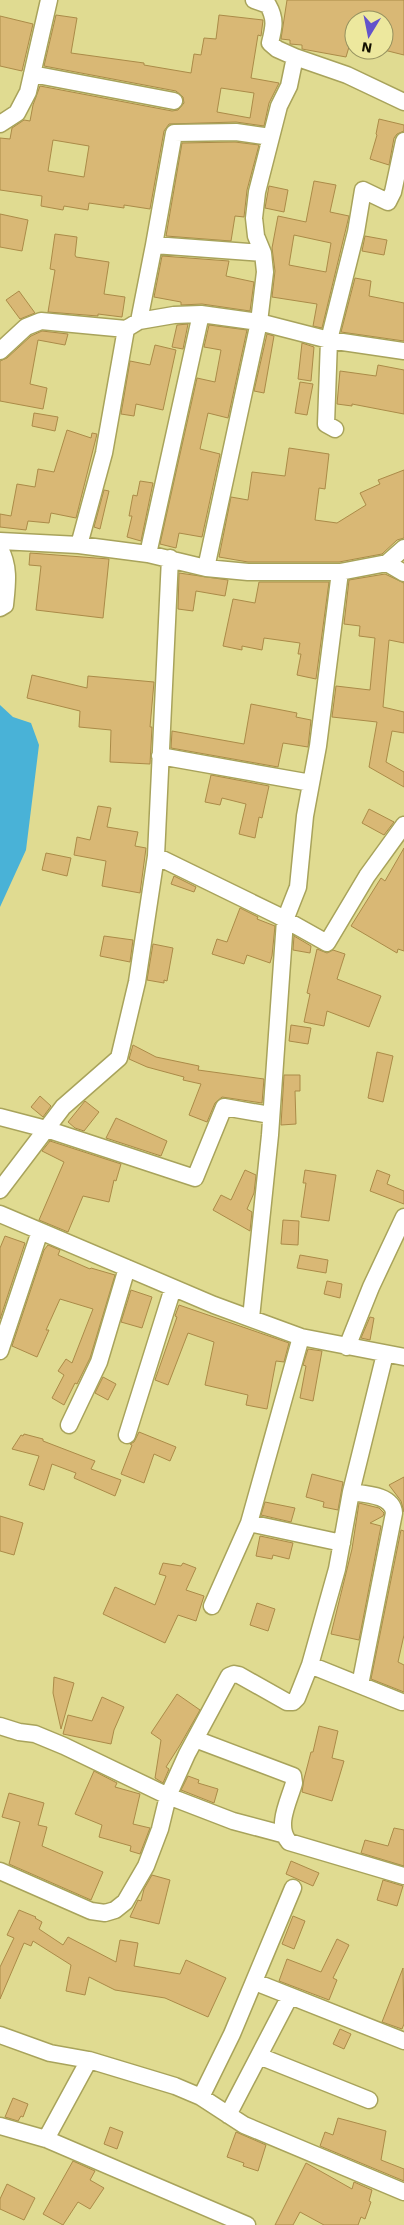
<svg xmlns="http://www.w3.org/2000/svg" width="404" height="2225" viewBox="0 0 404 2225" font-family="'Work Sans',sans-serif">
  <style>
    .water { fill: #49b2d7 }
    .building { fill: #d9b875; stroke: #ab8b48; fill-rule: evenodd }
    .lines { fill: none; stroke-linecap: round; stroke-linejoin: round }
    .minor-casing { stroke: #a8a35b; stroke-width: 19 }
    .minor { stroke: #fff; stroke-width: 16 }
  </style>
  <rect width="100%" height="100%" fill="#e0db91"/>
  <!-- water -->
  <path class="water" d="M0,705L13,717L31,723L39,745L26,850L0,907Z"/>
  <!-- building -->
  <path class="building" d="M287,0H404V55L384,50V18L360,13L356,20H354V30L346,57L302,49V45L290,44V40L281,39Z
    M56,15L77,18L71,53L144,63V65L191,73L194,54L201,55L204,38L216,39L219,15L263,20L261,36L258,35L251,78L279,83L269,103L264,126L236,122L169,124L164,131L150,209L124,205V208L89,203L88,210L64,206L63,210L41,206L42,196L0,190V138L10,139L12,128L24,120L30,121L33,105L40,86L172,111L178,110L184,103L183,97L176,91L44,66ZM221,88L254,93L250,118L217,112ZM53,140L89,146L84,177L48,171Z
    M0,16L33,24L22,71L0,66Z
    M379,119L404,125V131L397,134L394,138L389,165L370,159L377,135L376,134Z
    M235,142L259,145L247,190L244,217L235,216L231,241L166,236L182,143Z
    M314,181L336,185L330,212L349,216L322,328L313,326L317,304L272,297L275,271L272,248L278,216L306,222ZM294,235L331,243L326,272L289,265Z
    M269,186L288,190L284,212L265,208Z
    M0,214L28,220L22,251L0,247Z
    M55,234L77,237L75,255L76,257L109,262L104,294L125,297L122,317L98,314V316L48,312L55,270L50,269Z
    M365,236L387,240L384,255L362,251Z
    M162,256L229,261L226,276L254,282L250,311L202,304L181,305V302L154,297Z
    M355,278L371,281L369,296L404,303V341L341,332Z
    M19,291L35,313L20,319L6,300Z
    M188,324L183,349L172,347L177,325Z
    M209,325L247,330L228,418L208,413L200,449L220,454L202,537L179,533L176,548L160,544L197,378L215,382L221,350L204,347Z
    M42,331L68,334L65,345L38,340L30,384L47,388L43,409L0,401V361L7,358L31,336Z
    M267,334L274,336L264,393L254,391Z
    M302,343L314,347L311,381L298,379Z
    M155,345L176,350L163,410L136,404L134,416L121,414L130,361L150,365Z
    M378,365L404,370V414L352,404V406L337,404L340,371L376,376Z
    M300,382L313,384L307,415L295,413Z
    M34,413L58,417L55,431L32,426Z
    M67,430L91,438L92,433L97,434L76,518L51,513L49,523L28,521L26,530L0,527V514L11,516L17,484L35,487L38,469L54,472Z
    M289,448L329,454L325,489L319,488L315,520L337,523L366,505L360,493L380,484L378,480L404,470V538L397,540L382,554L339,562H248L219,557L231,497L248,500L252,472L285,476Z
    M140,481L153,483L141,541L127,537L132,516H129L133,495L137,496Z
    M104,490L109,491L100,529L94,527Z
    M30,553L109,559L103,618L36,610L41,566L29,565Z
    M179,573L228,580L225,596L196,591L193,611L178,609Z
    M385,574L404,583V643L389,640L383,707L404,712V733L392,731L386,762L404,772V787L369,767L377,722L332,717L336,686L370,690L375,638L359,636L360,626L344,624L349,580Z
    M259,582H329L316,679L297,675L301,654H298L300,643L264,638L262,650L242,646V650L223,646L233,599L255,603Z
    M32,675L87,688L88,676L154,682L150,727H152L150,764L110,762L111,730L79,727L80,711L27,698Z
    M251,704L297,713L296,717L311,720L308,747L283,743L278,767L171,748L172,731L244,744Z
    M211,775L269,786L262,818L259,817L255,838L239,834L246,804L222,798L220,805L205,802Z
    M98,806L111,808L107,827L138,832L135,846L146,848L140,893L102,886L106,861L74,855L77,837L90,840Z
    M369,809L394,822L384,835L362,823Z
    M404,848V951L398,949L397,953L351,926L381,878L385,881Z
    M46,853L71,858L67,876L42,870Z
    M174,876L196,887L194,892L171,884Z
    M240,908L258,917L257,919L275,926L272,956L270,963L247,955L244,964L212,954L217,939L227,942Z
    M104,936L133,940L130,962L100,956Z
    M294,936L311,946L310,953L293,950Z
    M153,944L173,948L167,981L164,980V983L147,980Z
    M317,949L327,953L333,950L345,954L337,979L381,996L369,1027L327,1011L324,1026L304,1022L310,994L307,993Z
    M291,1025L311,1028L308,1044L289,1041Z
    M133,1045L156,1057L199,1066L198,1070L264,1079L262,1103L222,1097L215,1103L207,1122L189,1115L201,1084L183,1080L184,1077L147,1067L129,1059Z
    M377,1052L393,1056L383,1102L368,1098Z
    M284,1075H300V1091H295L296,1124L281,1125Z
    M40,1096L51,1106L43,1117L31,1107Z
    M85,1101L99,1112L84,1131L75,1128L68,1122Z
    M116,1118L167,1141L161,1156L106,1138Z
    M50,1141L121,1164L116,1181L114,1180L109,1202L83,1196L68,1232L39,1220L64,1162L42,1151Z
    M245,1170L256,1175L254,1193L247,1209L252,1212L250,1231L213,1210L221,1195L231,1200Z
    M305,1170L336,1175L329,1221L301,1217L306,1183H303Z
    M377,1170L390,1175L387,1184L404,1191V1204L370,1191Z
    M283,1220L299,1221L298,1245L281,1244Z
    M5,1236L25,1243L0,1319V1248Z
    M48,1245L60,1250L58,1255L90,1269L91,1268L115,1275L90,1358L77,1384L75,1383L64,1405L52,1398L64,1375L58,1371L66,1359L72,1363L93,1309L60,1299L46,1330H49L37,1357L12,1346L44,1250Z
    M300,1255L328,1260L326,1273L297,1268Z
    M327,1281L342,1284L340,1298L324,1294Z
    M131,1290L152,1297L142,1328L121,1322Z
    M179,1305L289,1343L284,1362L276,1361L267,1409L246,1405L248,1395L205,1385L214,1342L188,1333L168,1385L155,1380L177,1317L175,1316Z
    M370,1317L374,1318L370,1340L361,1338Z
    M308,1349L322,1351L313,1401L300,1398L306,1366L303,1365Z
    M103,1377L116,1384L108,1400L95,1393Z
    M139,1432L176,1447L170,1461L154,1454L144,1483L121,1474L132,1445L130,1444L134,1442Z
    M24,1434L43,1439V1441L95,1461L91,1469L121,1480L115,1496L74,1478L76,1473L52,1464L44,1490L29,1485L39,1456L12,1449L21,1435L23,1436Z
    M312,1474L343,1482L338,1510L323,1507L324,1502L306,1497Z
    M404,1477V1512L401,1501L389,1485Z
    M265,1502L295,1508L291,1522L261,1515Z
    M359,1503L379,1508L384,1513L383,1516L370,1523L381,1526L359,1640L331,1634L352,1549Z
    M0,1516L23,1523L14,1555L0,1551Z
    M401,1530L404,1531V1635L398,1662L404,1665V1692L371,1679Z
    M260,1536L293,1543L289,1559L273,1555L272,1559L256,1556Z
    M163,1563L181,1566L183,1563L196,1568L186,1590L204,1596L196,1621L178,1615L165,1643L103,1614L115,1587L155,1605L166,1576L159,1574Z
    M257,1603L275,1609L268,1631L250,1625Z
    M54,1677L74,1683L61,1729L53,1693Z
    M177,1694L200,1710L180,1745L166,1767L169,1769L163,1783L155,1778L161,1740L151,1733Z
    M102,1697L124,1707L114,1730L111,1744L63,1734L68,1715L92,1721Z
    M319,1726L338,1731L332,1758L344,1761L332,1801L302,1792L304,1779L311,1752H313Z
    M94,1771L117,1783L115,1787L140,1794L133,1824L150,1828L140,1854L130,1851L131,1846L99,1837L102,1825L75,1814Z
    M188,1776L199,1780L198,1783L218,1789L214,1803L181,1790Z
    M9,1793L44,1803L38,1825L47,1827L42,1846L103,1872L91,1900L9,1864L20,1822L2,1817Z
    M394,1828L404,1830V1866L361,1853L365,1840L388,1846Z
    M291,1861L319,1873L313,1886L286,1874Z
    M152,1875L170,1880L159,1924L130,1917L138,1900L141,1901L144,1889Z
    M383,1880L403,1886L397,1906L377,1900Z
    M19,1910L36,1917L35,1918L42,1922L39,1929L63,1945L68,1937L116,1962L120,1940L138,1943L134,1966L180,1974L186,1960L226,1978L208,2017L165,1998L115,1990L89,1977L85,1995L66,1991L71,1965L33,1941L31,1946L24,1943L0,1999V1967L14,1938L7,1935Z
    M293,1916L305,1921L294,1949L282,1944Z
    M337,1939L349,1945L333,1978L337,1980L329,2000L279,1981L287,1959L321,1972Z
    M403,1968L404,2024L402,2029L382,2022Z
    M340,2029L351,2034L344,2049L333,2044Z
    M13,2098L28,2104L23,2117L21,2116L18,2121L5,2117Z
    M338,2118L386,2131L381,2160L404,2169V2181L320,2146L325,2132L333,2135Z
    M110,2127L123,2132L117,2149L104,2144Z
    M236,2132L266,2145L258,2171L243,2166L244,2163L227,2157Z
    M73,2161L95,2171L90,2180L104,2188L90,2209L78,2202L63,2225L43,2214Z
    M306,2163L352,2189L354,2182L372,2190L369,2201L371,2202L365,2219L361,2217L358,2225H324L300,2212L293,2225H275Z
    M7,2184L35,2198L24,2220L0,2209V2199Z"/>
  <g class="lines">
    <defs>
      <path id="minor" d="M295,57L347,75L404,102
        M32,74L174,101
        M0,124L17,113L28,92L49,0
        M154,245L263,253
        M139,321L154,245L174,133L236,132L271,137
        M0,351L26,327L41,321L126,329L139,321L174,315L201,314L259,322L329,340L404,351
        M335,429L326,424L329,340L356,232L363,190L388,202L393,192L404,141
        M0,541L79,545L148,554L206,568L248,572H340L387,563L404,548
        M79,545L104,453L126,329
        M0,549C10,567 7,585 5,605L0,608
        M148,554L201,314
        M387,563L404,573
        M206,568L259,322L265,272L263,253L256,236L254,218L257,192L279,106L289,86L295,57L277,49L270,43C274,27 276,19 268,5L254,0
        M160,756L311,783
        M156,856L277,915L327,943L367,876L404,825
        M0,1117L46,1129L195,1178L224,1107L270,1115
        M0,1190L63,1107L119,1058L137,982L156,856L170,558
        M0,1214L214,1305L301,1337L404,1357
        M251,1318L270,1135L285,920L298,887L305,816L318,746L340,572
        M347,1347L371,1287L404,1217
        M0,1351L40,1231
        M69,1425L99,1362L127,1268
        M127,1435L173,1288
        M351,1492C365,1494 393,1495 394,1513L360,1685
        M249,1523L342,1543
        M212,1606L249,1523L301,1337
        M310,1665L402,1702
        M0,1726L19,1732L35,1734L64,1746L168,1796L233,1821L282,1834
        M195,1739L293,1776L294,1783C289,1801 275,1826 289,1842L404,1876
        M0,1871L91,1911L105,1913L115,1910L125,1902L146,1866L160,1829L168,1796L187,1754L229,1676L234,1674L239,1675L287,1702H293L297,1698L310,1665L337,1569L351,1492L385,1354
        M255,1982L404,2041
        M0,2035L50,2053L89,2060L175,2086L201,2097L244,2125L404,2192
        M259,2056L369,2100
        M201,2097L232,2034L293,1888
        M228,2115L290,1996
        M0,2126L46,2139L247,2225
        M46,2139L89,2060"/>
    </defs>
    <!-- minor casing -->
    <use href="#minor" class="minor-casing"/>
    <!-- minor -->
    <use href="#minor" class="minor"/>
  </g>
  <!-- north arrow -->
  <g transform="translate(369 35) rotate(190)"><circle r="24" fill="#ede89e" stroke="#95915f"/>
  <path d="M0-4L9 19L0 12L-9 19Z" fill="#6353cb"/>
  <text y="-8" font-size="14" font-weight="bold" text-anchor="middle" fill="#120f00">N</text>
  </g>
</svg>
